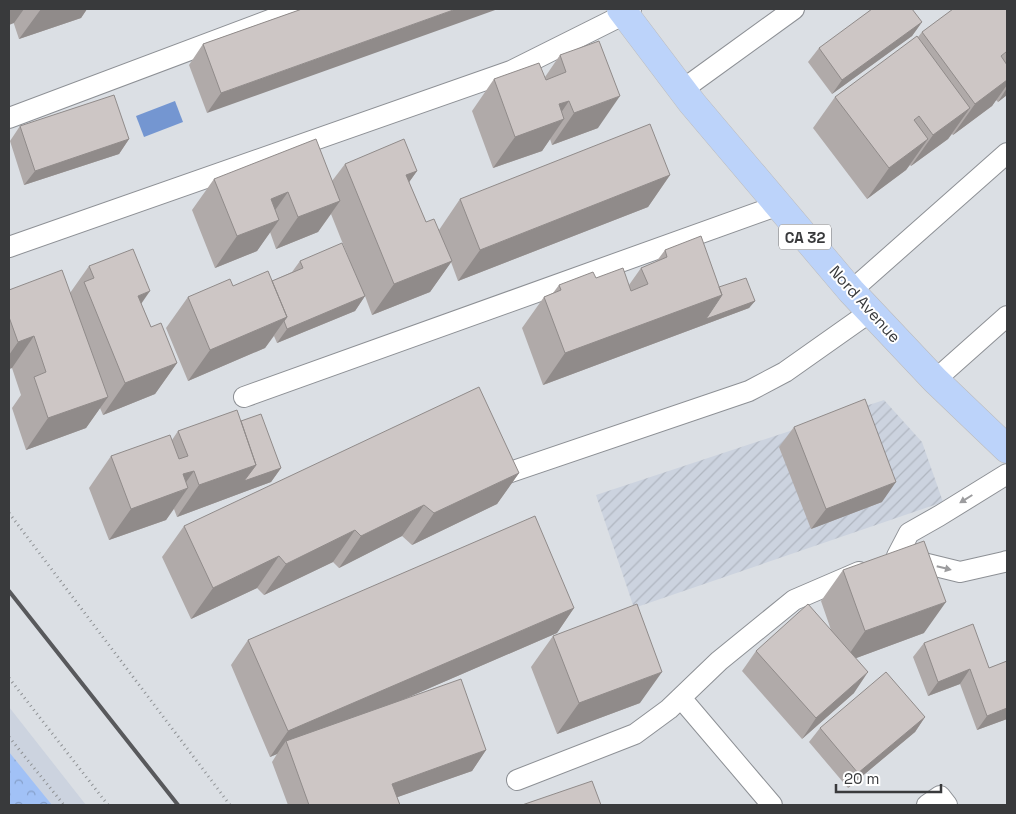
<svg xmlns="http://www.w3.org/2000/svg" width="1016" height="814" viewBox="0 0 1016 814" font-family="'Space Grotesk',sans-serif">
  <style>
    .built { fill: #ccd3df }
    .industrial { fill: url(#industrial-furrows) }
    .park { fill: url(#park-crowns) }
    .water { fill: #7496d1 }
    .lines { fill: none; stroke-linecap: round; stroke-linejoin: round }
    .lane-casing { stroke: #8d9095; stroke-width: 22 }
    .primary-casing { stroke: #bcbcbd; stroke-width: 29 }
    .path { stroke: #8f9295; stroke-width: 3; stroke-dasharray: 1 4; stroke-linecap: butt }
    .lane { stroke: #fff; stroke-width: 20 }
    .primary { stroke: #bcd3fa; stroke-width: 28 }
    .rail { stroke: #58595c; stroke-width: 4 }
    .wall { fill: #b0aaa9 }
    .shaded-wall { fill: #908b8a }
    .building { fill: #cdc6c5; stroke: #908b8a }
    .oneway { fill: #9c9c9e }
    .labels { text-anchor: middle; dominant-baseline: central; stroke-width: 4; stroke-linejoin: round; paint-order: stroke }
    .shield { fill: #fff; stroke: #747576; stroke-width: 1 }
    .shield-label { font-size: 15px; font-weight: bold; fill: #393a3c }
    .street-label { font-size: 16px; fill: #393a3c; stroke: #fff }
  </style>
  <defs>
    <pattern id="industrial-furrows" width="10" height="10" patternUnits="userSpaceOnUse" patternTransform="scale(1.25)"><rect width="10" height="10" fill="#ccd3df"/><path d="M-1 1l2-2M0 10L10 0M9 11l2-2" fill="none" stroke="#b0b6c0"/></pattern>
    <pattern id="park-crowns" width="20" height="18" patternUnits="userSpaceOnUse" patternTransform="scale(1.25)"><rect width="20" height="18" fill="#a1c1f6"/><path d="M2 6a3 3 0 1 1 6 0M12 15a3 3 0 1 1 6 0" fill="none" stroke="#849ec8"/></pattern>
  </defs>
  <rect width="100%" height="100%" fill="#dbdfe4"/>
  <!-- built -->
  <path class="built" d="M9,707L86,805H9Z"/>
  <!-- industrial -->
  <path class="industrial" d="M884,400L922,442L943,502L634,608L596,495Z"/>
  <!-- park -->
  <path class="park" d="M9,752L52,805H9Z"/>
  <!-- water -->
  <path class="water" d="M175,101L183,122L144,137L136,116Z"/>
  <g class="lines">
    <defs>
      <path id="lane" d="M682,90L794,9
        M9,118L299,9
        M9,247L511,71L625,14L631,9
        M851,291L1007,153
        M935,380L1007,316
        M244,397L779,205
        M496,477L749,391L785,372L870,312
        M897,556L909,533L939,516L1007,474
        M907,559L960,572L1004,562L1007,561
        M681,698L772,805
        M517,780L635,734L669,709L719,661L794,600L859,572
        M927,805L940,796L947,805"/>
      <path id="primary" d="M621,9L692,103L851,291L935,380L1007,449"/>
    </defs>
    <!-- lane casing -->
    <use href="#lane" class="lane-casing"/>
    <!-- primary casing -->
    <use href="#primary" class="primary-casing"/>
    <!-- path -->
    <path class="path" d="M9,513L230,805
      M9,678L108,805
      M9,737L64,805"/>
    <!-- lane -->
    <use href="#lane" class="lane"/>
    <!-- primary -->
    <use href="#primary" class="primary"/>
    <!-- rail -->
    <path class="rail" d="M9,591L178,805"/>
  </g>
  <!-- wall -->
  <path class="wall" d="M9,9H87L81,18L19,39Z
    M302,9L207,113L189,65L203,44Z
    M1007,9V95L998,102L996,100L992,106L953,135L952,134L948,139L911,166L910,165L906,170L867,199L813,128L835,97L918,37L922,32Z
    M922,22L912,36L832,94L808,62L819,48Z
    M560,55L598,128L552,145L550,139L542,151L493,168L472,111L494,79L545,77Z
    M20,126L129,139L119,154L24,185L10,141Z
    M345,164L417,171L409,182L426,222L439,230L460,199L670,175L648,207L458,281L451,262L430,292L372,315L365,296L355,311L277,343L274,336L265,348L188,381L166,328L188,297L233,286L272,281L292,272L300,261L351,264L331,214L318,232L276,249L270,232L257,251L215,268L192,210L214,179L332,181Z
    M665,250L719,287L755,301L749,308L543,385L522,328L544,297L553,293L559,285L596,278L629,285L641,268L656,262Z
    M89,266L141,303L151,327L177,363L155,394L103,415L100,408L86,428L26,450L12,408L21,395L12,368L9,369V290L70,293Z
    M241,421L281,468L271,482L177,517L174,509L166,520L109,540L89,488L111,456L172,440L178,431Z
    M794,427L882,502L811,529L779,447Z
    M519,473L497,504L412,545L402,536L339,568L333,562L264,595L257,588L191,619L162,557L184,526Z
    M843,570L924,633L856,658L854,693L802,739L742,671L756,651L831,630L821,601Z
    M574,608L557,633L404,699L486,750L472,771L397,797L400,805H288L272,762L277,754L270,757L231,665L248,640Z
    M553,636L640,703L557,734L531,667Z
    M924,643L989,668L1007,661V719L977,730L960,684L928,696L913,657Z
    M925,717L915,732L848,788L809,742L820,728Z"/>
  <!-- shaded-wall -->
  <path class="shaded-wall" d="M9,9H24L14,23L9,25Z
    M41,9H87L81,18L19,39Z
    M456,9H498L207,113L221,93Z
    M922,22L912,36L832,94L842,80Z
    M1007,80V85L992,106L953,135L975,104Z
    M1007,88V95L998,102Z
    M620,96L598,128L552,145L574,113Z
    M569,101L554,123L564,119L542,151L493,168L515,137L559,104Z
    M970,108L948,139L911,166L933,135Z
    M129,139L119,154L24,185L35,171Z
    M928,139L906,170L867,199L889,168Z
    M417,171L395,202L406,175Z
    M670,175L648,207L458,281L480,250Z
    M288,192L266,223L271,199Z
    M340,201L318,232L276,249L298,217Z
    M279,220L257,251L215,268L237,236Z
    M452,261L430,292L372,315L394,284Z
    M150,291L128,323L138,296Z
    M722,295L755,301L749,308L543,385L565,353Z
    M365,296L355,311L277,343L287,329Z
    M287,317L265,348L188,381L210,350Z
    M34,336L12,368L9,369V355L18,342Z
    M177,363L155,394L103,415L125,383Z
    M108,397L86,428L26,450L48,418Z
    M256,465L281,468L271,482L177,517L199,485Z
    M194,471L179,492L188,488L166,520L109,540L131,509L183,474Z
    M519,473L497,504L412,545L434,513Z
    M896,482L882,502L811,529L826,509Z
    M424,505L402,536L339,568L361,536Z
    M355,530L333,562L264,595L286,564Z
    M279,556L257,588L191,619L213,588Z
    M946,602L924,633L843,663L865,631Z
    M574,608L557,633L289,749L286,741L277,754L270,757L288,731Z
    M970,669L960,684L928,696L938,682Z
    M662,672L640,703L557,734L579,703Z
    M868,672L854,693L802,739L816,718Z
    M1007,708V719L977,730L987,716Z
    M925,717L915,732L848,788L858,773Z
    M486,750L472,771L378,804L392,784Z"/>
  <!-- building -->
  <path class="building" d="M302,9H456L221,93L203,44Z
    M872,9H912L922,22L842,80L819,48Z
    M953,9H1007V54L1006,52L1001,56L1007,65V80L975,104L922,32Z
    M917,36L970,108L933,135L919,116L914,120L928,139L889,168L835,97Z
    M599,41L620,96L574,113L569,101L559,104L564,119L515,137L494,79L539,63L546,80L566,72L560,55Z
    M114,95L129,139L35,171L20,126Z
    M650,124L670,175L480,250L460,199Z
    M316,139L340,201L298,217L288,192L271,199L279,220L237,236L214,179Z
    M404,139L417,171L406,175L426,222L434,219L452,261L394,284L345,164Z
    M701,236L722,295L565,353L544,297L561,290L559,285L593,272L596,278L623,268L631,291L648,284L641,268L667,257L665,250Z
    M342,243L365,296L287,329L284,321L287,317L272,281L303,268L300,261Z
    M133,249L150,291L138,296L151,327L161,323L177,363L125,383L84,282L94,278L89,266Z
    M62,270L108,397L48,418L34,377L46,372L34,336L18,342L9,317V290Z
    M268,271L287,317L210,350L188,297L230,279L233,286Z
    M746,278L755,301L706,319L722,295L719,287Z
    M479,387L519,473L434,513L424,505L361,536L355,530L286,564L279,556L213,588L184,526Z
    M865,399L896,482L826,509L794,427Z
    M237,410L256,465L199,485L194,471L183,474L188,488L131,509L111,456L170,435L179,459L188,456L178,431Z
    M261,414L281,468L244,481L256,465L241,421Z
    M535,516L574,608L288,731L248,640Z
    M924,541L946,602L865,631L843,570Z
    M637,604L662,672L579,703L553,636Z
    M808,604L868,672L816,718L756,651Z
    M973,624L989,668L1007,661V708L987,716L970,669L938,682L924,643Z
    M886,672L925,717L858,773L820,728Z
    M461,679L486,750L392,784L400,805H309L286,741Z
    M592,781L601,805H522Z"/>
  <!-- one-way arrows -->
  <defs><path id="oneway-solid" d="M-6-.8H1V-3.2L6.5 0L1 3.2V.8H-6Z" transform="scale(1.25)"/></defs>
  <g class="oneway">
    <use href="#oneway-solid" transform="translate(966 499) rotate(148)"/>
    <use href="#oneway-solid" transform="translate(944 568) rotate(14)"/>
  </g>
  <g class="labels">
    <!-- shield labels -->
    <rect class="shield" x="779" y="224.5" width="52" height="25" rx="4"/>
    <g class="shield-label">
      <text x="805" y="237">CA 32</text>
    </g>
    <!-- street labels -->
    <g class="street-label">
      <text transform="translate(865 304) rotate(48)">Nord Avenue</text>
    </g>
  </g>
  <!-- border -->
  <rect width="1016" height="814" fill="none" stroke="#393a3c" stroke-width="20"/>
  <!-- scale -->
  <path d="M836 784v8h105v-8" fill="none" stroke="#393a3c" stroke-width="2.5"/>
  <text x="844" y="784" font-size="15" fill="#393a3c" stroke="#ffffff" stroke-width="4" paint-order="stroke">20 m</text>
</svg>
